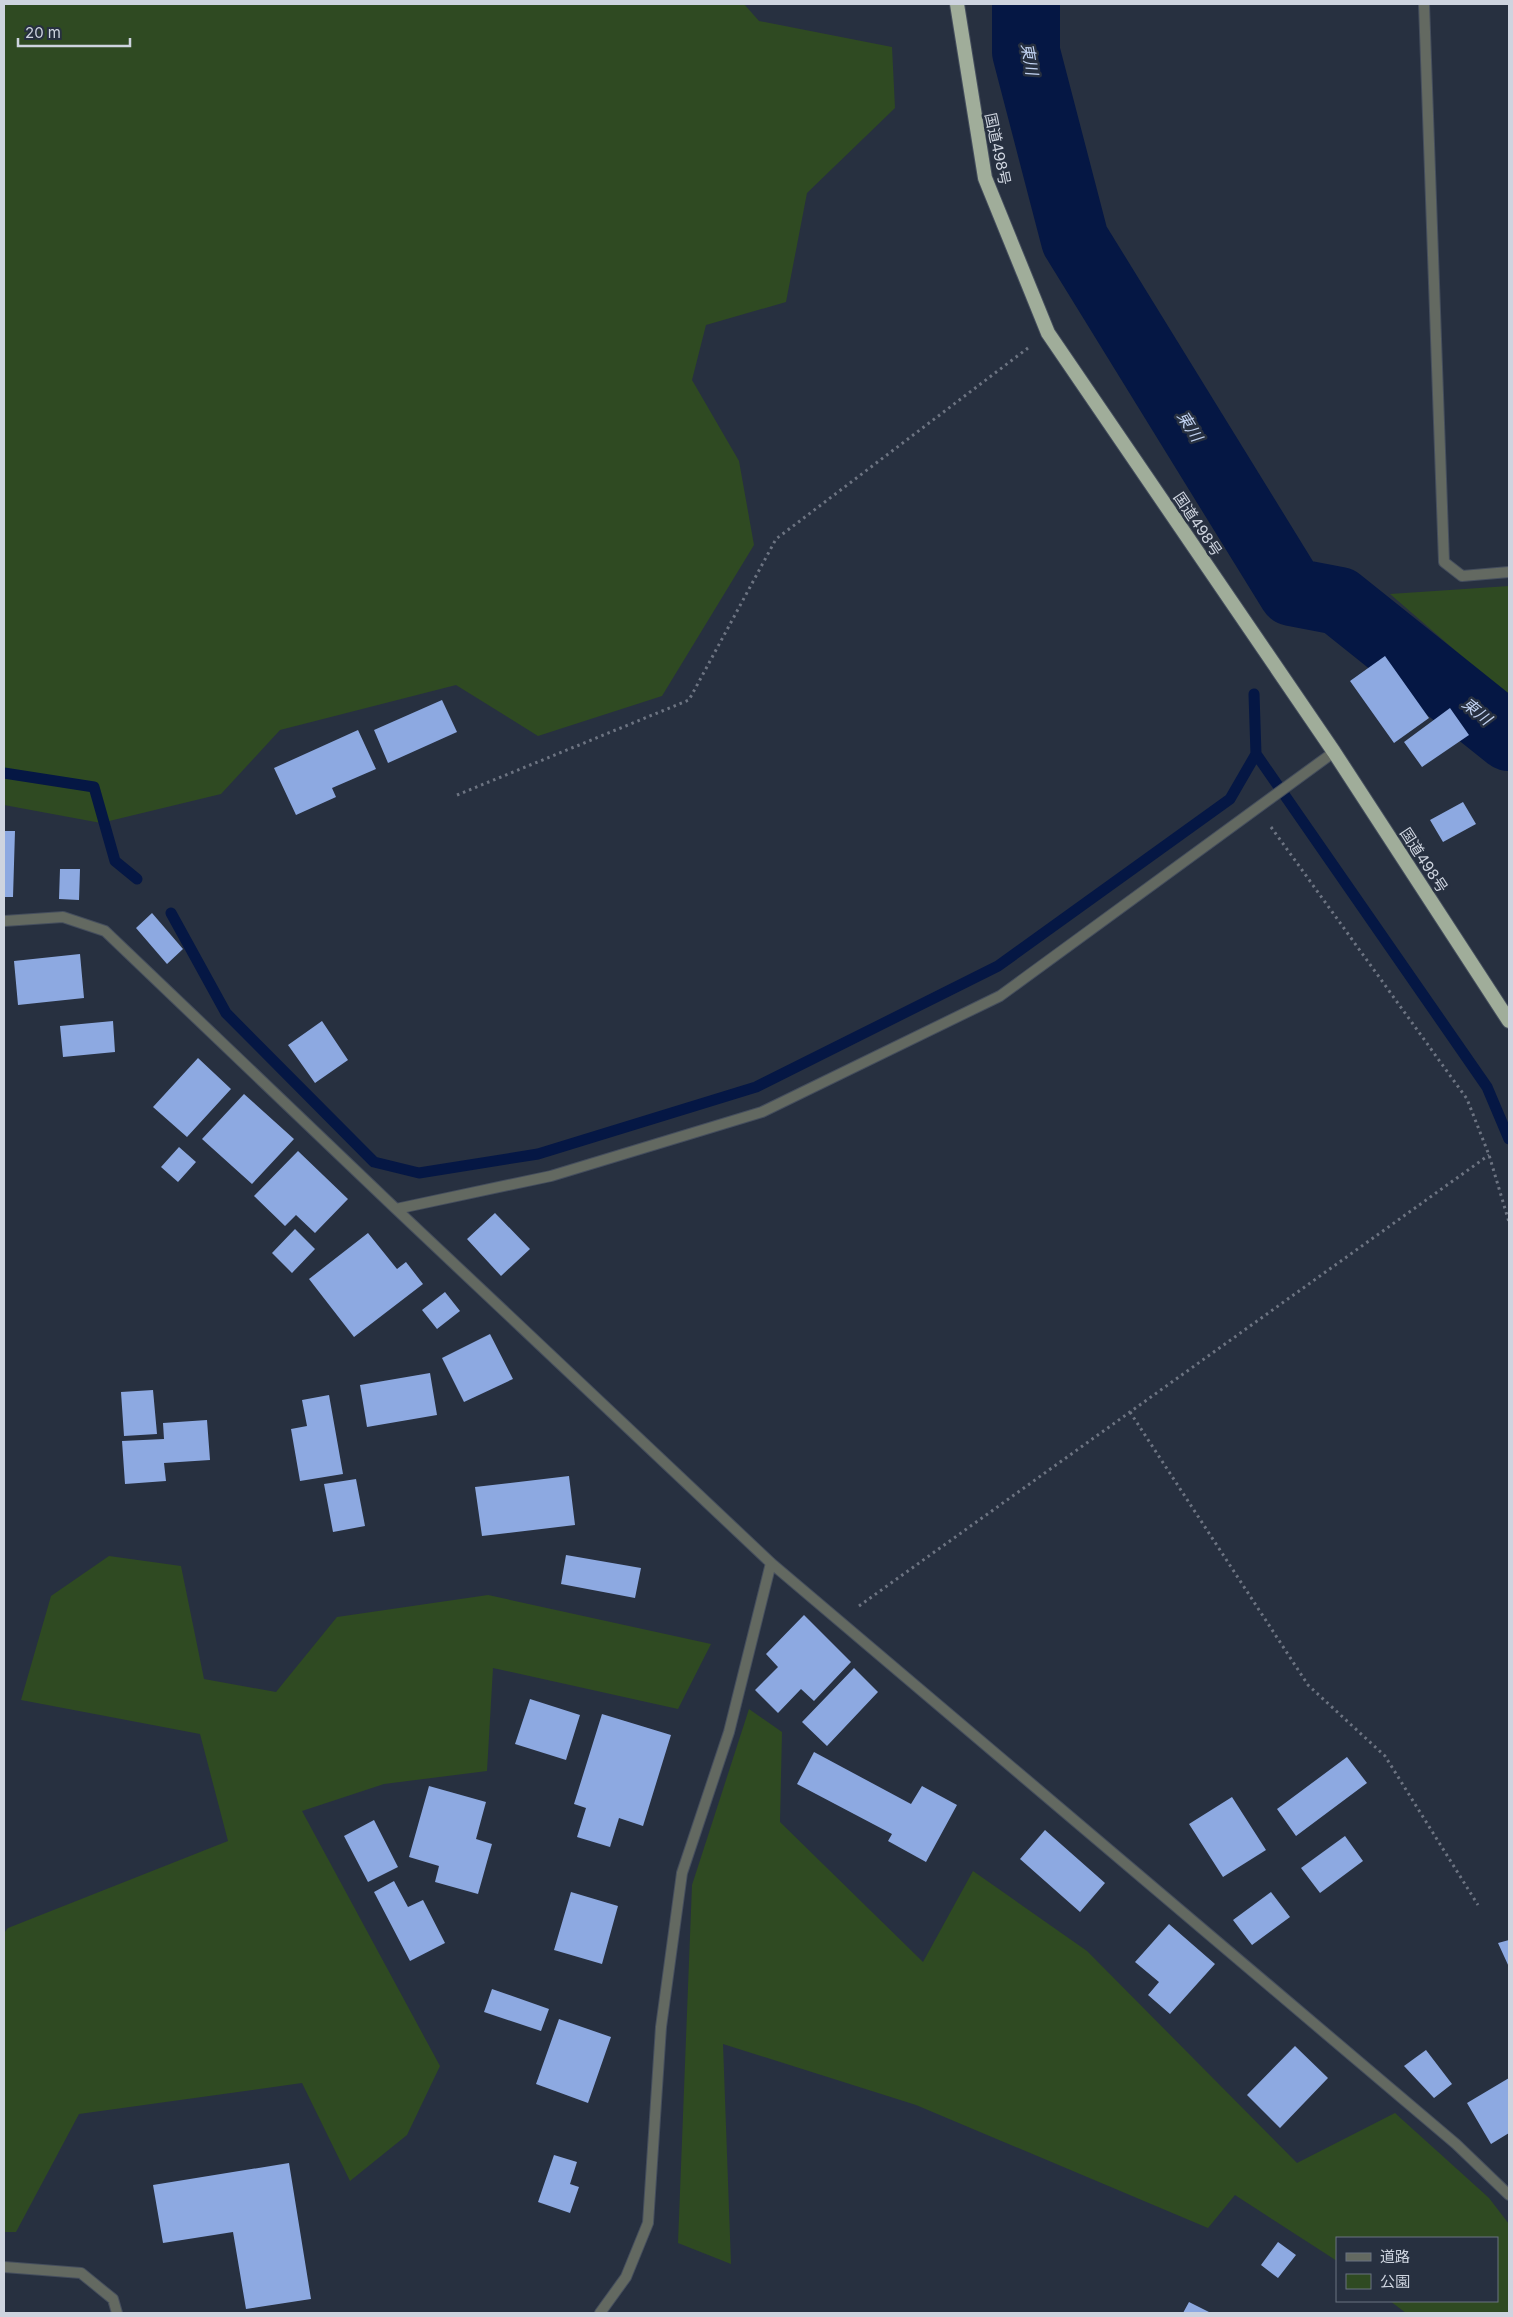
<svg xmlns="http://www.w3.org/2000/svg" width="1513" height="2317" viewBox="0 0 1513 2317" font-family="Inter,'Noto Sans JP',sans-serif">
  <style>
    .green { fill: #2f4a22 }
    .lines { fill: none; stroke-linecap: round; stroke-linejoin: round }
    .stream { stroke: #051744; stroke-width: 11 }
    .river { stroke: #051744; stroke-width: 68 }
    .building { fill: #8da9e1 }
    .minor-casing { stroke: #454e5d; stroke-width: 12 }
    .trunk-casing { stroke: #454e5d; stroke-width: 16 }
    .path { stroke: #6d7482; stroke-width: 3; stroke-dasharray: 2.5 4; stroke-linecap: butt }
    .minor { stroke: #636961; stroke-width: 10 }
    .trunk { stroke: #a0ad9a; stroke-width: 14 }
    .labels { text-anchor: middle; dominant-baseline: central; stroke-width: 5; stroke-linejoin: round; paint-order: stroke }
    .street-label { font-size: 15px; fill: #ced4df; stroke: #273040 }
    .water-label { font-size: 16px; font-style: italic; fill: #c1d2f1; stroke: #273040 }
  </style>
  <rect width="100%" height="100%" fill="#273040"/>
  <!-- green -->
  <path class="green" d="M4,4H744L759,21L892,47L895,108L807,193L786,302L706,325L692,380L739,461L754,545L662,696L538,736L456,685L280,730L221,794L101,823L4,805Z
    M1509,586V697L1390,594Z
    M109,1556L181,1566L204,1679L276,1692L337,1617L488,1595L711,1644L678,1709L493,1668L487,1771L384,1784L302,1811L440,2066L407,2135L350,2181L302,2083L79,2114L16,2232H4V1933L8,1928L228,1841L200,1734L21,1700L51,1596Z
    M749,1709L782,1732L780,1822L923,1962L973,1871L1087,1951L1297,2163L1395,2113L1489,2198L1509,2224V2313H1406L1390,2301H1497V2238H1337V2261L1235,2195L1208,2228L916,2105L723,2044L731,2264L678,2243L692,1885Z"/>
  <g class="lines">
    <!-- stream -->
    <path class="stream" d="M1256,754L1487,1087L1509,1139
      M4,773L94,787L115,861L137,879
      M171,913L226,1013L374,1162L419,1173L538,1154L756,1087L998,966L1230,799L1256,754L1254,694"/>
    <!-- river -->
    <path class="river" d="M1026,4V52L1075,240L1292,592L1339,601L1509,737"/>
  </g>
  <!-- building -->
  <path class="building" d="M1385,656L1429,718L1394,743L1350,681Z
    M442,700L457,732L388,763L374,730Z
    M1450,708L1469,735L1422,767L1404,742Z
    M358,730L376,769L332,788L336,797L296,815L274,768Z
    M1463,802L1476,824L1443,842L1430,820Z
    M4,831H15L13,897H4Z
    M60,869H80L79,900L59,899Z
    M152,913L183,949L167,964L136,928Z
    M80,954L84,998L18,1005L14,961Z
    M113,1021L115,1052L63,1057L60,1026Z
    M322,1021L348,1060L315,1083L288,1045Z
    M198,1058L231,1089L187,1137L153,1107Z
    M244,1094L294,1139L252,1184L202,1139Z
    M179,1147L196,1162L178,1182L161,1167Z
    M298,1151L348,1199L315,1233L296,1215L285,1226L254,1196Z
    M495,1213L530,1249L501,1276L467,1239Z
    M295,1229L315,1249L292,1273L272,1253Z
    M368,1233L397,1269L406,1262L423,1284L354,1337L309,1279Z
    M445,1292L460,1311L437,1329L422,1310Z
    M490,1334L513,1379L464,1402L442,1358Z
    M430,1373L437,1415L367,1427L360,1385Z
    M153,1390L157,1434L124,1436L121,1392Z
    M329,1395L343,1474L300,1481L291,1429L307,1426L302,1400Z
    M207,1420L210,1460L164,1463L166,1481L125,1484L122,1441L164,1439L163,1423Z
    M569,1476L575,1525L482,1536L475,1487Z
    M356,1479L365,1526L333,1532L324,1484Z
    M566,1555L641,1568L635,1598L561,1584Z
    M804,1615L851,1662L814,1701L801,1689L778,1713L755,1690L778,1667L766,1654Z
    M854,1668L878,1692L827,1746L802,1722Z
    M530,1699L580,1715L566,1760L515,1744Z
    M602,1714L671,1735L643,1826L619,1818L610,1847L577,1837L586,1808L574,1804Z
    M814,1752L911,1804L922,1786L957,1805L926,1862L888,1841L892,1834L797,1784Z
    M1347,1757L1367,1783L1296,1836L1277,1809Z
    M429,1786L486,1802L476,1839L492,1844L478,1894L435,1882L439,1866L409,1857Z
    M1232,1797L1266,1850L1223,1877L1189,1824Z
    M374,1820L398,1867L368,1882L344,1836Z
    M1045,1830L1105,1883L1080,1912L1020,1859Z
    M1345,1836L1363,1861L1320,1893L1301,1868Z
    M394,1881L408,1907L423,1900L445,1943L410,1961L374,1892Z
    M571,1892L618,1906L602,1964L554,1950Z
    M1271,1892L1290,1917L1252,1945L1233,1920Z
    M1169,1924L1215,1964L1170,2014L1148,1995L1159,1982L1135,1962Z
    M1509,1940V1967L1498,1943Z
    M492,1989L549,2009L541,2031L484,2012Z
    M559,2019L611,2037L588,2103L536,2084Z
    M1295,2046L1328,2078L1280,2128L1247,2095Z
    M1426,2050L1452,2084L1434,2098L1404,2066Z
    M1509,2078V2133L1491,2144L1467,2103Z
    M554,2155L577,2162L570,2184L579,2187L570,2213L538,2202Z
    M289,2163L311,2299L246,2309L233,2232L163,2243L153,2185Z
    M1278,2242L1296,2255L1278,2278L1261,2265Z
    M1189,2302L1211,2313H1183Z"/>
  <g class="lines">
    <defs>
      <path id="minor" d="M1424,4L1444,562L1462,576L1509,572
        M4,921L63,917L105,931L396,1209L771,1563L1456,2144L1509,2195
        M396,1209L551,1176L762,1112L1000,996L1334,752
        M4,2267L81,2273L113,2299L117,2313
        M600,2313L626,2277L648,2223L661,2027L682,1873L729,1732L771,1563"/>
      <path id="trunk" d="M957,4L985,178L1048,333L1334,752L1509,1021"/>
    </defs>
    <!-- minor casing -->
    <use href="#minor" class="minor-casing"/>
    <!-- trunk casing -->
    <use href="#trunk" class="trunk-casing"/>
    <!-- path -->
    <path class="path" d="M457,795L689,700L776,539L1028,348
      M1271,827L1467,1099L1489,1155L1509,1222
      M1130,1412L1308,1685L1385,1756L1478,1905
      M859,1606L1489,1155"/>
    <!-- minor -->
    <use href="#minor" class="minor"/>
    <!-- trunk -->
    <use href="#trunk" class="trunk"/>
  </g>
  <g class="labels">
    <!-- street labels -->
    <g class="street-label">
      <text transform="translate(998 149) rotate(78)">国道498号</text>
      <text transform="translate(1198 524) rotate(56)">国道498号</text>
      <text transform="translate(1424 860) rotate(57)">国道498号</text>
    </g>
    <!-- water labels -->
    <g class="water-label">
      <text transform="translate(1030 59) rotate(80)">東川</text>
      <text transform="translate(1190 426) rotate(58)">東川</text>
      <text transform="translate(1477 711) rotate(39)">東川</text>
    </g>
  </g>
  <!-- border -->
  <rect width="1513" height="2317" fill="none" stroke="#ced4df" stroke-width="10"/>
  <!-- legend -->
  <rect x="1336" y="2237" width="162" height="65" fill="#273040" stroke="#6a7280"/>
  <rect x="1346" y="2253" width="25" height="8" fill="#636961" stroke="#6a7280"/>
  <text x="1380" y="2262" font-size="15" fill="#ced4df">道路</text>
  <rect x="1346" y="2274" width="25" height="15" fill="#2f4a22" stroke="#6a7280"/>
  <text x="1380" y="2287" font-size="15" fill="#ced4df">公園</text>
  <!-- scale -->
  <path d="M18 38v8h112v-8" fill="none" stroke="#ced4df" stroke-width="2.5"/>
  <text x="25" y="38" font-size="15" fill="#ced4df" stroke="#273040" stroke-width="4" paint-order="stroke">20 m</text>
</svg>
